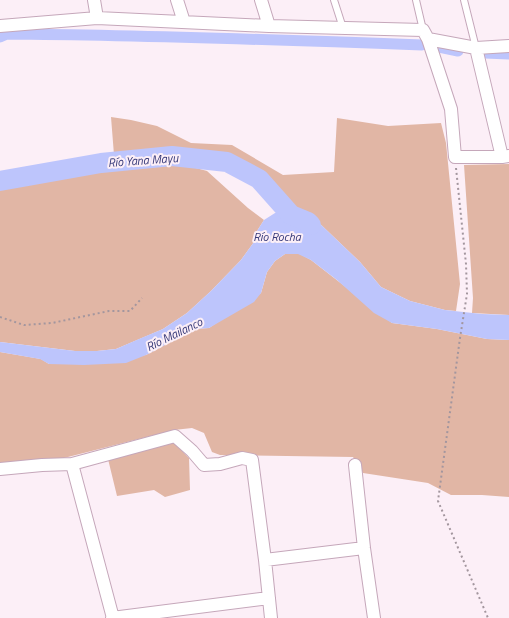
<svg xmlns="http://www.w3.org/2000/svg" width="509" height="618" viewBox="0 0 509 618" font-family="'Titillium Web',sans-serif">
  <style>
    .green { fill: #e1b6a5 }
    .water { fill: #bdc5fc }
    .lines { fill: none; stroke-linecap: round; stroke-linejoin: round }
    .canal { stroke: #bdc5fc; stroke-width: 11 }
    .river { stroke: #bdc5fc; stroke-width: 20 }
    .lane-casing { stroke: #c5a7ba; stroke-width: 8 }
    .street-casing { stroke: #c5a7ba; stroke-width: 14 }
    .path { stroke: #a3969e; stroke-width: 2; stroke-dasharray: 2 3; stroke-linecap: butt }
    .lane { stroke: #fff; stroke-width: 6 }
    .street { stroke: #fff; stroke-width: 12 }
    .labels { text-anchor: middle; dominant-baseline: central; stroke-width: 4; stroke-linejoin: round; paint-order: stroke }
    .water-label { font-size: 12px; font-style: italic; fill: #363978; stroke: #fceff7 }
  </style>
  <rect width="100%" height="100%" fill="#fceff7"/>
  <!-- green -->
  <path class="green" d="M111,117L131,120L157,126L191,143L232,145L283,175L334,172L337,118L388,126L441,123L446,143L460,284L456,311L445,310L410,301L381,287L360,262L315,219L294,211L267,176L230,156L177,148L114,155Z
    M174,162L207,171L248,208L264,220L257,231L254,242L241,260L211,291L187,313L163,329L116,349L97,351H75L0,342V185L92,169Z
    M509,164V315L472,313L473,298L464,165Z
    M298,253L311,260L392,323L437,329L487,339L509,340V497L482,495H451L428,483L363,473L353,457L220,455L212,452L204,433L192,428L174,430L64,458L0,465V352L41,359L49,364L146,355L195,329L209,328L261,293L267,272L275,261L285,254Z
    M174,443L189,458L190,490L165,497L154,490L117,496L108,459Z"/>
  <!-- water -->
  <path class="water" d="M294,211L315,219L360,262L381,287L410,301L445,310L482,314L509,315V340L487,339L437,329L392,323L374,313L337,280L311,260L298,254H285L275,261L267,272L261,293L254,302L209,328L195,329L146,355L126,363L84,365L49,364L40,359L0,352V342L75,351H97L116,349L139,339L163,329L187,313L211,291L241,260L254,242L257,231L264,220L275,213Z"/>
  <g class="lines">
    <!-- canal -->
    <path class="canal" d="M0,37L7,34C146,35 284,40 422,45
      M439,47L458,51
      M485,53L509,54"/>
    <!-- river -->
    <path class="river" d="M0,181L101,163L172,156L227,162L259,179L291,215L308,222L311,225"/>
    <defs>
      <path id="lane" d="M334,0L343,28
        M416,0L423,30
        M464,0L476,48"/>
      <path id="street" d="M94,0L97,18
        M177,0L184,22
        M261,0L269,26
        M0,26L97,18L269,26L423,30L428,39L476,48L509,46
        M428,39L451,109L455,157H502L509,156
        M476,48L502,157
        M72,464L113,618
        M355,465L364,548L374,618
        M0,469L42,465L72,464L175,436L192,451L204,465L220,464L242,458L252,460L265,560L271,618
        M265,560L364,548
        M112,618L269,598"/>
    </defs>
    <!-- lane casing -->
    <use href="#lane" class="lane-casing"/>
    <!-- street casing -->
    <use href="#street" class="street-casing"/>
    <!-- path -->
    <path class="path" d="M456,168L466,264L467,294L460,338L438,501L488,618
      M0,317L24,325L52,323L109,311H130L142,298"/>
    <!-- lane -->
    <use href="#lane" class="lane"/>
    <!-- street -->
    <use href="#street" class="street"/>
  </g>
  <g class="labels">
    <!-- water labels -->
    <g class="water-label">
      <text transform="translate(143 160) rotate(-4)">Río Yana Mayu</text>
      <text x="277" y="236">Río Rocha</text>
      <text transform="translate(174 334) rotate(-26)">Río Mailanco</text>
    </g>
  </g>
</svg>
